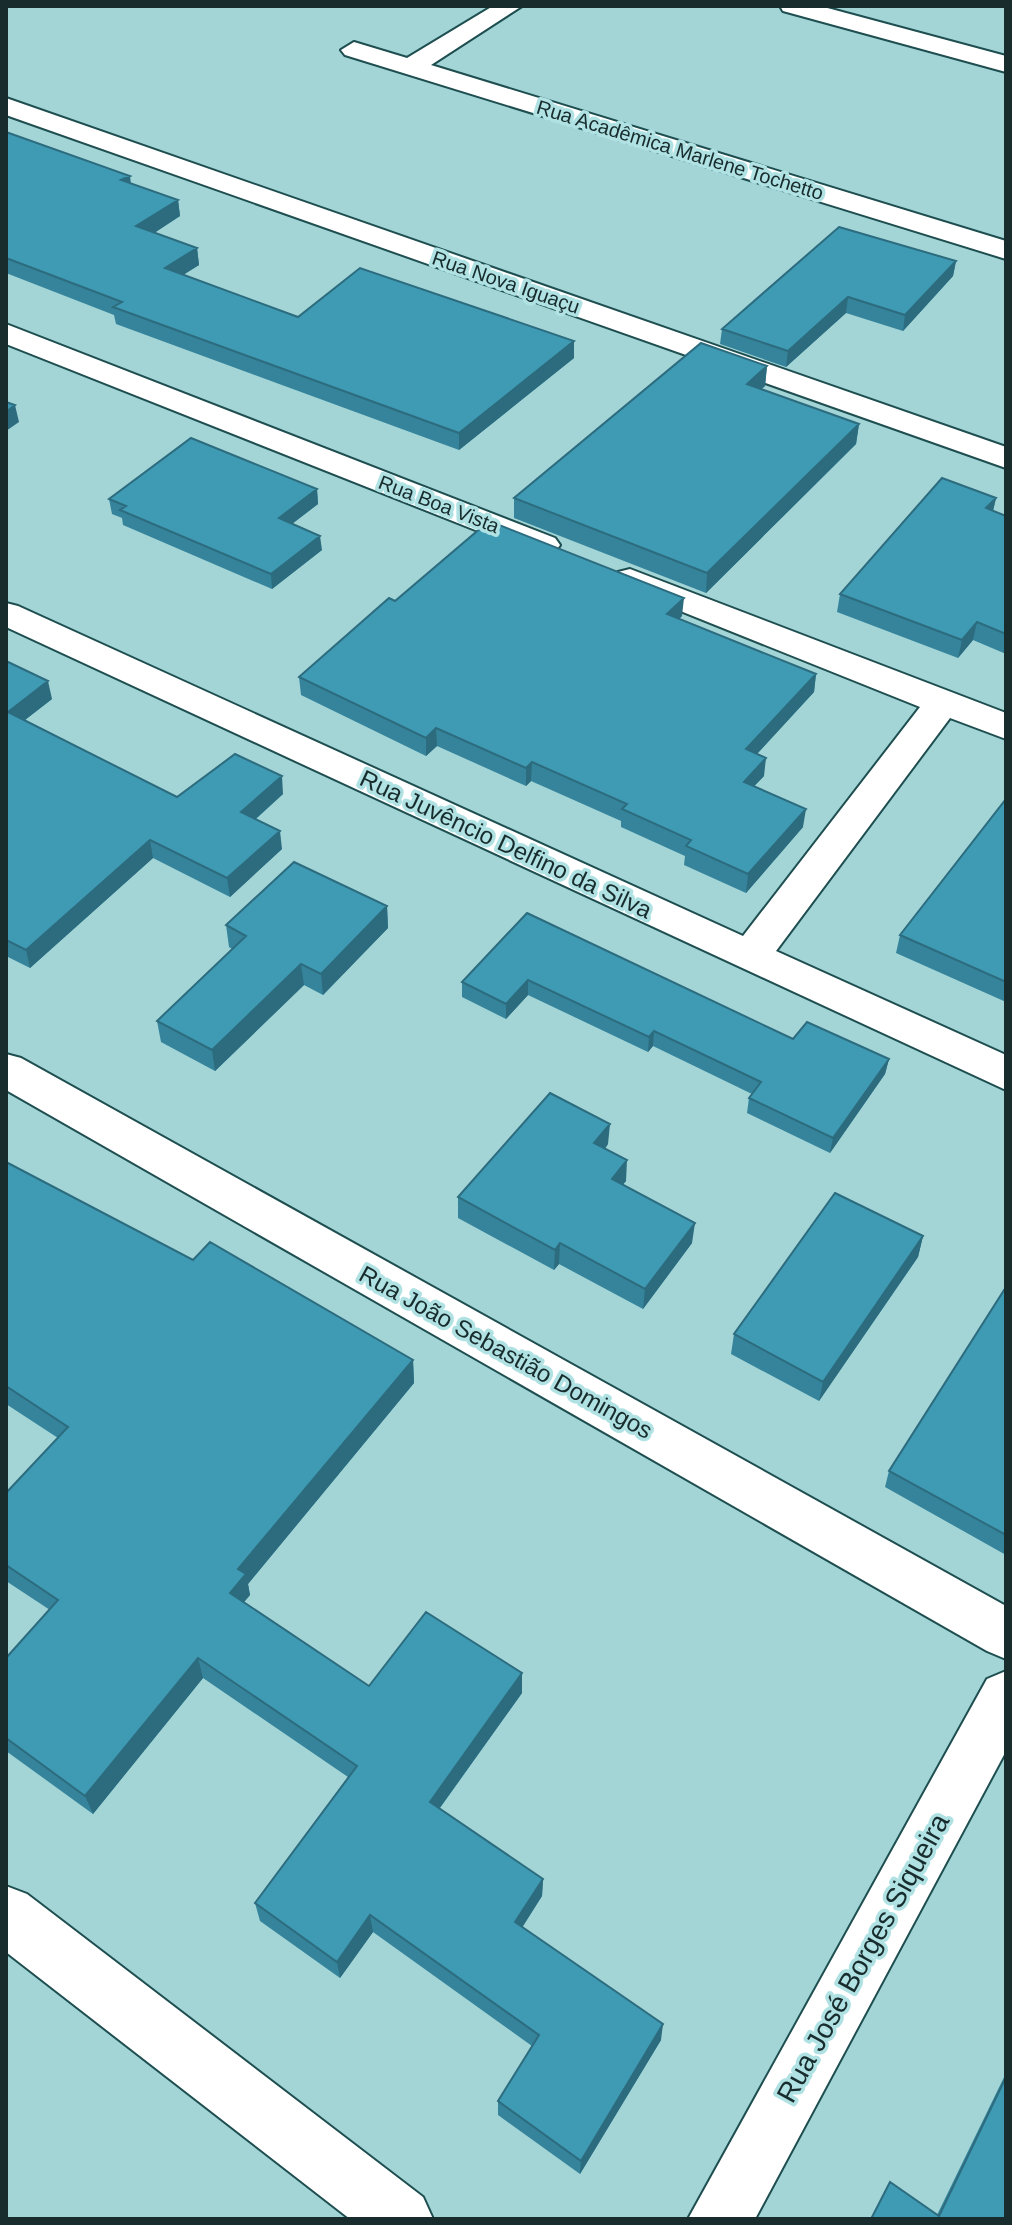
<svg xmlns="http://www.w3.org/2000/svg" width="1012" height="2225" viewBox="0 0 1012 2225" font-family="Arial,sans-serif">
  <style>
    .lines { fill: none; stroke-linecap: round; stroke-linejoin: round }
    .minor-casing { stroke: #1e4e50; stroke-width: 4 }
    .minor { fill: #fff; fill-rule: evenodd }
    .wall { fill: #36849b }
    .shaded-wall { fill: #2c6c7e }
    .building { fill: #3f9ab4; stroke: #2c6c7e; stroke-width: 2 }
    .labels { text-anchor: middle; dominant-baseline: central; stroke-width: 7; stroke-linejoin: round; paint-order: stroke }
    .far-street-label { font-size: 20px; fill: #182c2d; stroke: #b0e2e4 }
    .street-label { font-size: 24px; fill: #182c2d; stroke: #b0e2e4 }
    .near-street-label { font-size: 28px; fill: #182c2d; stroke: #b0e2e4 }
  </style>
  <rect width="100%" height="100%" fill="#a3d5d7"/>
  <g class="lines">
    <defs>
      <path id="minor" d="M493,6H522L431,65L1006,241V259L345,55L341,50L354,42L407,58Z
        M780,6H820L1006,56V72L783,11Z
        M6,98L1006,447V468L6,115Z
        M6,324L555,538L560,545L555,552L543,555L531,552L6,344Z
        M630,569L1006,713V739L950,718L776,951L1006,1055V1090L6,627V603L18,606L743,936L920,707L618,586L613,579L618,572Z
        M6,1054L21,1058L1006,1606V1659L987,1651L6,1090Z
        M1006,1671V1751L755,2219H688L987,1679Z
        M6,1886L27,1894L423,2197L433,2219H350L6,1952Z"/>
    </defs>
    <!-- minor casing -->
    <use href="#minor" class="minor-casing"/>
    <!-- minor -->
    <use href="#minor" class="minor"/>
  </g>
  <!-- wall -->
  <path class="wall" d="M6,132L131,184L178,200L180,216L154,233L197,248L199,265L183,275L298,317L574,358L459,450L116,324L114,315L6,273Z
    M956,261L953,276L903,331L846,313L786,367L720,344L722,329Z
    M767,366L765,386L761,389L859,424L856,444L706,593L514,518V498Z
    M317,489L318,504L292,524L322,550L272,589L123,525L122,518L112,514L109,499Z
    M996,498L993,511L1006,516V654L973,640L958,658L837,612L840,594Z
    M395,601L682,616L679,619L816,674L814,692L757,754L764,776L754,786L803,827L746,893L684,865L685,856L621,827V821L531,781L526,786L437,746L426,756L301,695L299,677Z
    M6,661L52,699L25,720L177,797L283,794L256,819L282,849L230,897L153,858L30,968L6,956Z
    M1006,799V1002L896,953L900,935Z
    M387,906L388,928L323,995L304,985L215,1071L161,1042L157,1021L232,949L229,947L226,925Z
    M527,913L793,1039L889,1059L885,1074L830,1153L747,1113L749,1098L752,1094L653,1046L648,1052L528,995L506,1019L462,997V982Z
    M608,1144L605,1149L626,1181L622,1185L692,1243L643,1309L559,1264L554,1270L458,1218V1197Z
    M6,1162L193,1260L413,1360L414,1383L248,1584L250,1595L244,1602L369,1686L522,1693L440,1808L543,1879L542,1896L522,1927L661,2040L580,2174L498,2115V2101L532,2046L373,1932L340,1978L260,1921L255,1903L348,1777L203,1678L93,1814L6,1751V1658L50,1610L6,1581V1493L58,1438L6,1404Z
    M923,1236L918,1257L819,1401L731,1354L734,1334Z
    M1006,1287V1555L885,1487L889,1471Z
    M1006,2073V2219H871L937,2215Z"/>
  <!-- shaded-wall -->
  <path class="shaded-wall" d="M130,176L132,192L121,180Z
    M178,200L180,216L139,243L136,226Z
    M197,248L199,265L167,285L165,268Z
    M956,261L953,276L903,331L905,315Z
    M848,297L846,313L786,367L788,351Z
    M574,341V358L459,450V433Z
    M767,366L765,386L745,404L747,384Z
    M15,405L19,422L6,431V412Z
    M859,424L856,444L706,593L707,573Z
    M317,489L318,504L280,533L279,518Z
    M996,498L992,515L986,508Z
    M320,536L322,550L272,589L271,574Z
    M684,598L682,616L665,632L667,614Z
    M977,622L973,640L958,658L962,640Z
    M816,674L814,692L744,768L746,749Z
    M48,681L52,699L12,730L8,712Z
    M436,728L437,746L426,756V738Z
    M766,758L764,776L741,800L744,782Z
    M532,762L531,781L526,786V768Z
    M282,776L283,794L243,830L241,812Z
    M806,809L803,827L746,893L748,874Z
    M280,831L282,849L230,897L227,878Z
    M150,840L153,858L30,968L26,950Z
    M387,906L388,928L323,995L321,974Z
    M301,964L304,985L215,1071L212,1050Z
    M528,980V995L506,1019V1004Z
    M654,1031L653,1046L648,1052L649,1037Z
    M889,1059L885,1074L830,1153L833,1138Z
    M610,1124L608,1144L593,1164L594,1143Z
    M627,1160L626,1181L610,1200L612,1179Z
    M695,1223L692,1243L643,1309L645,1289Z
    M923,1236L918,1257L819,1401L823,1382Z
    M560,1243L559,1264L554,1270L555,1250Z
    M413,1360L414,1383L248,1584L250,1595L234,1614L230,1593L238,1569Z
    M198,1658L203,1678L93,1814L85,1796Z
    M522,1673V1693L431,1820L430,1802Z
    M543,1879L542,1896L515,1939V1922Z
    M370,1915L373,1932L340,1978L337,1962Z
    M663,2024L661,2040L580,2174L581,2161Z"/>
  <!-- building -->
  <path class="building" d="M6,132L130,176L121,180L178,200L136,226L197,248L165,268L298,317L360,268L574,341L459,433L113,307L122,302L6,258Z
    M839,227L956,261L905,315L848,297L788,351L722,329Z
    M701,343L767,366L747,384L859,424L707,573L514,498Z
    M6,402L15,405L6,412Z
    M191,438L317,489L279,518L320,536L271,574L120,510L126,506L109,499Z
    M942,478L996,498L986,508L1006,516V634L977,622L962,640L840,594Z
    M489,521L684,598L667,614L816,674L746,749L766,758L744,782L806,809L748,874L686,846L691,840L622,809L627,804L532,762L526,768L436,728L426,738L299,677L389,598L395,601Z
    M6,661L48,681L8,712L177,797L235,754L282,776L241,812L280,831L227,878L150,840L26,950L6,940Z
    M1006,799V982L900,935Z
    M294,862L387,906L321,974L301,964L212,1050L157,1021L246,936L226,925Z
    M527,913L793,1039L807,1022L889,1059L833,1138L749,1098L761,1082L654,1031L649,1037L528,980L506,1004L462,982Z
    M550,1093L610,1124L594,1143L627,1160L612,1179L695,1223L645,1289L560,1243L555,1250L458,1197Z
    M6,1162L193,1260L210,1242L413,1360L238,1569L246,1574L230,1593L369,1686L426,1612L522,1673L430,1802L543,1879L515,1922L663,2024L581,2161L498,2101L539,2035L370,1915L337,1962L255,1903L357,1766L198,1658L85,1796L6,1738V1658L58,1600L6,1565V1493L68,1427L6,1386Z
    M835,1193L923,1236L823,1382L734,1334Z
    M1006,1287V1535L889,1471Z
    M1006,2077V2219H871L890,2182L939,2216Z"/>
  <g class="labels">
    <!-- far-street labels -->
    <g class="far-street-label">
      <text transform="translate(680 150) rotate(17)">Rua Acadêmica Marlene Tochetto</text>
      <text transform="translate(506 282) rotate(19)">Rua Nova Iguaçu</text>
      <text transform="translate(439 504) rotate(21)">Rua Boa Vista</text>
    </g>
    <!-- street labels -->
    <g class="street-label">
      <text transform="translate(506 844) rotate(25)">Rua Juvêncio Delfino da Silva</text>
      <text transform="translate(506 1352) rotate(29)">Rua João Sebastião Domingos</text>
    </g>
    <!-- near-street labels -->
    <g class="near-street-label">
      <text transform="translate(863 1958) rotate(-61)">Rua José Borges Siqueira</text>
    </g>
  </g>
  <!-- border -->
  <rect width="1012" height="2225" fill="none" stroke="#182c2d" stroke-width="16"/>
</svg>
